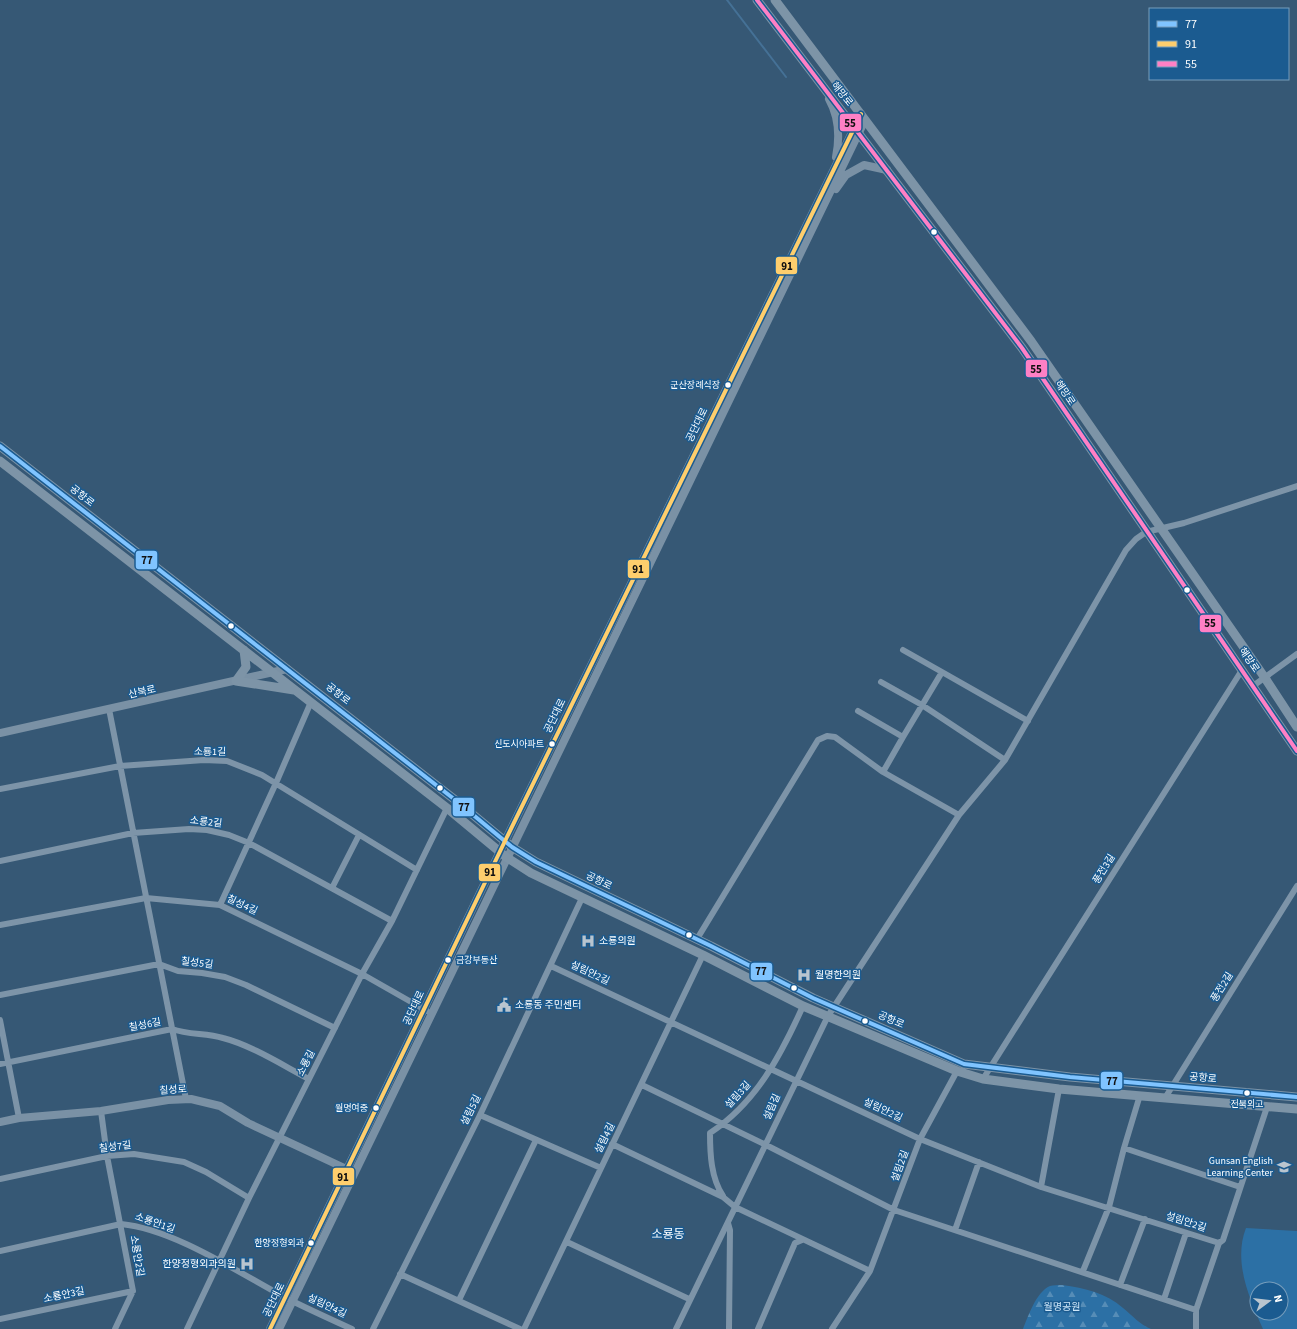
<svg xmlns="http://www.w3.org/2000/svg" width="1297" height="1329" viewBox="0 0 1297 1329" font-family="'Source Sans 3','Noto Sans KR',sans-serif">
  <style>
    .forest { fill: url(#forest-firs) }
    .garden { fill: #2c70a5; fill-rule: evenodd }
    .lines { fill: none; stroke-linecap: round; stroke-linejoin: round }
    .stream { stroke: #457196; stroke-width: 2 }
    .street { stroke: #7d94a8; stroke-width: 6 }
    .secondary { stroke: #7a91a5; stroke-width: 8 }
    .primary { stroke: #7d94a7; stroke-width: 9 }
    .bus-1-casing { stroke: #1b5b90; stroke-width: 7 }
    .bus-2-casing { stroke: #1b5b90; stroke-width: 7 }
    .bus-3-casing { stroke: #1b5b90; stroke-width: 7 }
    .bus-1 { stroke: #80c4ff; stroke-width: 4 }
    .bus-2 { stroke: #fece6d; stroke-width: 4 }
    .bus-3 { stroke: #ff80c5; stroke-width: 4 }
    .bus-dot { fill: #fff; stroke: #1b5b90; stroke-width: 1.5 }
    .labels { text-anchor: middle; dominant-baseline: central; stroke-width: 3; stroke-linejoin: round; paint-order: stroke }
    .bus-label { font-size: 9px; fill: #fff; stroke: #1b5b90; text-anchor: end }
    .street-label { font-size: 10px; fill: #fff; stroke: #1b5b90 }
    .poi-label { font-size: 10px; fill: #fff; stroke: #1b5b90; text-anchor: start }
    .park-label { font-size: 10px; fill: #d0e8fa; stroke: #1b5b90 }
    .quarter-label { font-size: 12px; fill: #fff; stroke: #1b5b90 }
    .line-badge { stroke: #1b5b90; stroke-width: 1.5 }
    .pale-badge-label { font-size: 11px; text-anchor: middle; font-weight: bold; fill: #111 }
  </style>
  <defs>
    <pattern id="forest-firs" width="22" height="20" patternUnits="userSpaceOnUse"><rect width="22" height="20" fill="#2c70a5"/><path d="M5 1l3.5 6h-7zM16 11l3.5 6h-7z" fill="#568db7"/></pattern>
  </defs>
  <rect width="100%" height="100%" fill="#365875"/>
  <!-- forest -->
  <path class="forest" d="M1062,1285C1085,1288 1106,1293 1123,1308C1133,1316 1139,1324 1151,1329H1023C1028,1317 1036,1292 1050,1286C1053,1285 1059,1285 1062,1285Z"/>
  <!-- garden -->
  <path class="garden" d="M1246,1228L1297,1231V1329H1263C1249,1298 1233,1261 1246,1228ZM1257,1289H1281V1313H1257Z"/>
  <g class="lines">
    <!-- stream -->
    <path class="stream" d="M727,0L786,77"/>
    <!-- street -->
    <path class="street" d="M903,650L942,672L903,737
      M942,672L1028,721
      M881,682L922,705L1005,760
      M1253,686L1297,654
      M109,709L186,1099
      M858,711L903,737L883,772
      M0,789L120,766L204,760L227,761L262,775L417,870
      M0,861L133,833L189,829L207,830L229,835L249,843L392,921
      M332,888L359,835
      M220,905L276,783L311,702
      M0,925L146,898L220,905L362,974L427,1011
      M697,939L818,740L827,736L835,737L883,772L959,815
      M551,966L920,1139L1041,1187L1219,1243
      M0,995L159,964L178,971L202,973L225,977L246,985L335,1028
      M0,1020L19,1118
      M0,1064L172,1029C189,1035 206,1033 223,1038C251,1045 284,1066 309,1079
      M983,1079L1242,670
      M642,1085L766,1145L894,1210L1196,1310
      M1165,1098L1297,886
      M101,1111L107,1156L133,1291L115,1329
      M480,1115L601,1168
      M612,1144L723,1197L735,1207L870,1271
      M1124,1148L1240,1187
      M0,1179L107,1156L134,1154L184,1162L206,1172L249,1198
      M1041,1187L1059,1089
      M723,1196C711,1178 710,1154 710,1133C756,1103 781,1055 803,1006
      M728,1223L730,1230L729,1329
      M955,1230L979,1162
      M567,1242L689,1299
      M0,1251L121,1224C174,1229 239,1273 286,1298C308,1309 330,1319 352,1329
      M1083,1271L1109,1207L1124,1148L1140,1095
      M400,1274L520,1329
      M1120,1285L1145,1219
      M1164,1299L1186,1233
      M459,1300L536,1140
      M0,1319L133,1291
      M187,1329L249,1198L362,974L392,921L447,808
      M373,1329L480,1115L582,898
      M524,1329L703,955
      M676,1329L828,1016L959,815L1005,760L1126,550L1136,539L1146,532L1184,523L1297,486
      M758,1329L795,1243L802,1240
      M832,1329L870,1271L920,1139L957,1071
      M1196,1329V1310L1219,1243L1223,1240L1267,1107"/>
    <!-- secondary -->
    <path class="secondary" d="M829,99C839,117 840,137 836,157
      M836,189L846,175L864,165L887,170
      M0,733L287,669
      M0,1122L19,1118L101,1111L168,1100L191,1099L220,1106L248,1123L353,1172
      M270,1329L505,841L861,114
      M279,1329L865,120"/>
    <!-- primary -->
    <path class="primary" d="M757,0L1022,348L1297,751
      M775,0L1031,341L1265,678L1297,727
      M0,446L454,799L512,847L536,862L711,946L813,998L964,1064L1070,1077L1297,1097
      M0,461L447,808L506,857L531,873L703,955L803,1006L957,1071L983,1079L1059,1089L1297,1109
      M236,681L294,690
      M236,681L246,667L244,650"/>
    <defs>
      <path id="bus-1" d="M0,446L454,799L512,847L536,862L711,946L813,998L964,1064L1070,1077L1297,1097"/>
      <path id="bus-2" d="M270,1329L505,841L861,114"/>
      <path id="bus-3" d="M757,0L1022,348L1297,751"/>
    </defs>
    <!-- bus-1 casing -->
    <use href="#bus-1" class="bus-1-casing"/>
    <!-- bus-2 casing -->
    <use href="#bus-2" class="bus-2-casing"/>
    <!-- bus-3 casing -->
    <use href="#bus-3" class="bus-3-casing"/>
    <!-- bus-1 -->
    <use href="#bus-1" class="bus-1"/>
    <!-- bus-2 -->
    <use href="#bus-2" class="bus-2"/>
    <!-- bus-3 -->
    <use href="#bus-3" class="bus-3"/>
  </g>
  <!-- icons -->
  <defs>
    <symbol id="hospital-bare" viewBox="-9 -9 18 18"><path d="M-5-5h3v3.5h4V-5h3V5h-3V1.5h-4V5h-3Z" fill="#b9c5cf" stroke="#1b5b90" stroke-width="2.5" paint-order="stroke"/></symbol>
    <symbol id="civic-bare" viewBox="-9 -9 18 18"><path d="M-.6-6.5H3V-4.5H.6V-3L4-1V1h2V6H-6V1h2V-1L-.6-3ZM-1.2 2.5V6h2.4V2.5Z" fill="#b9c5cf" stroke="#1b5b90" stroke-width="2.5" paint-order="stroke"/></symbol>
    <symbol id="school-bare" viewBox="-9 -9 18 18"><path d="M0-5L7-2L0 1L-7-2ZM-4 1L0 2.5L4 1V4Q0 6-4 4Z" fill="#b9c5cf" stroke="#1b5b90" stroke-width="2.5" paint-order="stroke"/></symbol>
  </defs>
  <g fill-rule="evenodd">
    <use href="#hospital-bare" x="578" y="931" width="20" height="20"/>
    <use href="#hospital-bare" x="794" y="965" width="20" height="20"/>
    <use href="#civic-bare" x="494" y="995" width="20" height="20"/>
    <use href="#school-bare" x="1274" y="1157" width="20" height="20"/>
    <use href="#hospital-bare" x="237" y="1254" width="20" height="20"/>
  </g>
  <!-- markers -->
  <g class="bus-dot">
    <circle cx="934" cy="232" r="3.5"/>
    <circle cx="728" cy="385" r="3.5"/>
    <circle cx="1187" cy="590" r="3.5"/>
    <circle cx="231" cy="626" r="3.5"/>
    <circle cx="552" cy="744" r="3.5"/>
    <circle cx="440" cy="788" r="3.5"/>
    <circle cx="689" cy="935" r="3.5"/>
    <circle cx="448" cy="960" r="3.5"/>
    <circle cx="794" cy="988" r="3.5"/>
    <circle cx="865" cy="1021" r="3.5"/>
    <circle cx="1247" cy="1093" r="3.5"/>
    <circle cx="376" cy="1108" r="3.5"/>
    <circle cx="311" cy="1243" r="3.5"/>
  </g>
  <g class="labels">
    <!-- bus labels -->
    <g class="bus-label">
      <text x="720" y="385">군산장례식장</text>
      <text x="544" y="744">신도시아파트</text>
      <text x="456" y="960" text-anchor="start">금강부동산</text>
      <text x="1247" y="1104" text-anchor="middle">전북외고</text>
      <text x="368" y="1108">월명여중</text>
      <text x="304" y="1243">한양정형외과</text>
    </g>
    <!-- street labels -->
    <g class="street-label">
      <text transform="translate(842 94) rotate(51)">해망로</text>
      <text transform="translate(1065 393) rotate(56)">해망로</text>
      <text transform="translate(697 425) rotate(-64)">공단대로</text>
      <text transform="translate(82 496) rotate(38)">공항로</text>
      <text transform="translate(1249 660) rotate(55)">해망로</text>
      <text transform="translate(142 692) rotate(-13)">산북로</text>
      <text transform="translate(338 694) rotate(38)">공항로</text>
      <text transform="translate(555 716) rotate(-64)">공단대로</text>
      <text transform="translate(210 752) rotate(1)">소룡1길</text>
      <text transform="translate(206 822) rotate(6)">소룡2길</text>
      <text transform="translate(1104 869) rotate(-58)">풍전3길</text>
      <text transform="translate(599 881) rotate(26)">공항로</text>
      <text transform="translate(242 905) rotate(25)">칠성4길</text>
      <text transform="translate(197 963) rotate(7)">칠성5길</text>
      <text transform="translate(590 973) rotate(25)">설림안2길</text>
      <text transform="translate(1222 987) rotate(-58)">풍전2길</text>
      <text transform="translate(414 1008) rotate(-65)">공단대로</text>
      <text transform="translate(891 1020) rotate(23)">공항로</text>
      <text transform="translate(145 1025) rotate(-11)">칠성6길</text>
      <text transform="translate(306 1063) rotate(-63)">소룡길</text>
      <text transform="translate(1203 1078) rotate(5)">공항로</text>
      <text transform="translate(173 1090) rotate(-4)">칠성로</text>
      <text transform="translate(738 1095) rotate(-48)">설림3길</text>
      <text transform="translate(772 1107) rotate(-66)">설림길</text>
      <text transform="translate(471 1110) rotate(-64)">설림5길</text>
      <text transform="translate(883 1110) rotate(25)">설림안2길</text>
      <text transform="translate(605 1138) rotate(-64)">설림4길</text>
      <text transform="translate(115 1147) rotate(-7)">칠성7길</text>
      <text transform="translate(900 1166) rotate(-70)">설림2길</text>
      <text transform="translate(1186 1222) rotate(18)">설림안2길</text>
      <text transform="translate(155 1223) rotate(19)">소룡안1길</text>
      <text transform="translate(137 1256) rotate(80)">소룡안2길</text>
      <text transform="translate(64 1295) rotate(-12)">소룡안3길</text>
      <text transform="translate(274 1300) rotate(-64)">공단대로</text>
      <text transform="translate(327 1306) rotate(25)">설림안4길</text>
    </g>
    <!-- poi labels -->
    <g class="poi-label">
      <text x="599" y="941">소룡의원</text>
      <text x="815" y="975">월명한의원</text>
      <text x="515" y="1005">소룡동 주민센터</text>
      <text x="1273" y="1161" text-anchor="end">Gunsan English<tspan x="1273" dy="12">Learning Center</tspan></text>
      <text x="236" y="1264" text-anchor="end">한양정형외과의원</text>
    </g>
    <!-- park labels -->
    <g class="park-label">
      <text x="1062" y="1307">월명공원</text>
    </g>
    <!-- quarter labels -->
    <g class="quarter-label">
      <text x="668" y="1234">소룡동</text>
    </g>
  </g>
  <g class="line-badge">
    <rect x="839" y="113" width="23" height="19" rx="4" fill="#ff80c5"/>
    <rect x="775" y="256" width="23" height="19" rx="4" fill="#fece6d"/>
    <rect x="1025" y="359" width="23" height="19" rx="4" fill="#ff80c5"/>
    <rect x="135" y="550" width="23" height="20" rx="4" fill="#80c4ff"/>
    <rect x="627" y="559" width="23" height="20" rx="4" fill="#fece6d"/>
    <rect x="1199" y="614" width="23" height="19" rx="4" fill="#ff80c5"/>
    <rect x="452" y="797" width="23" height="20" rx="4" fill="#80c4ff"/>
    <rect x="478" y="863" width="23" height="19" rx="4" fill="#fece6d"/>
    <rect x="750" y="962" width="23" height="19" rx="4" fill="#80c4ff"/>
    <rect x="1100" y="1071" width="23" height="19" rx="4" fill="#80c4ff"/>
    <rect x="332" y="1167" width="23" height="19" rx="4" fill="#fece6d"/>
  </g>
  <g class="pale-badge-label">
    <text x="850" y="127">55</text>
    <text x="787" y="270">91</text>
    <text x="1036" y="373">55</text>
    <text x="147" y="564">77</text>
    <text x="638" y="573">91</text>
    <text x="1210" y="627">55</text>
    <text x="464" y="811">77</text>
    <text x="490" y="876">91</text>
    <text x="761" y="975">77</text>
    <text x="1112" y="1085">77</text>
    <text x="343" y="1181">91</text>
  </g>
  <!-- legend -->
  <rect x="1149" y="8" width="140" height="72" fill="#1b5b90" stroke="#769dbc"/>
  <rect x="1157" y="21" width="20" height="6" fill="#80c4ff" stroke="#769dbc"/>
  <text x="1185" y="28" font-size="12" fill="#ffffff">77</text>
  <rect x="1157" y="41" width="20" height="6" fill="#fece6d" stroke="#769dbc"/>
  <text x="1185" y="48" font-size="12" fill="#ffffff">91</text>
  <rect x="1157" y="61" width="20" height="6" fill="#ff80c5" stroke="#769dbc"/>
  <text x="1185" y="68" font-size="12" fill="#ffffff">55</text>
  <!-- north arrow -->
  <g transform="translate(1269 1301) rotate(75)"><circle r="19" fill="#1b5b90" stroke="#769dbc"/>
  <path d="M0-3L7 15L0 10L-7 15Z" fill="#b9c5cf"/>
  <text y="-6" font-size="11" font-weight="bold" text-anchor="middle" fill="#ffffff">N</text>
  </g>
</svg>
